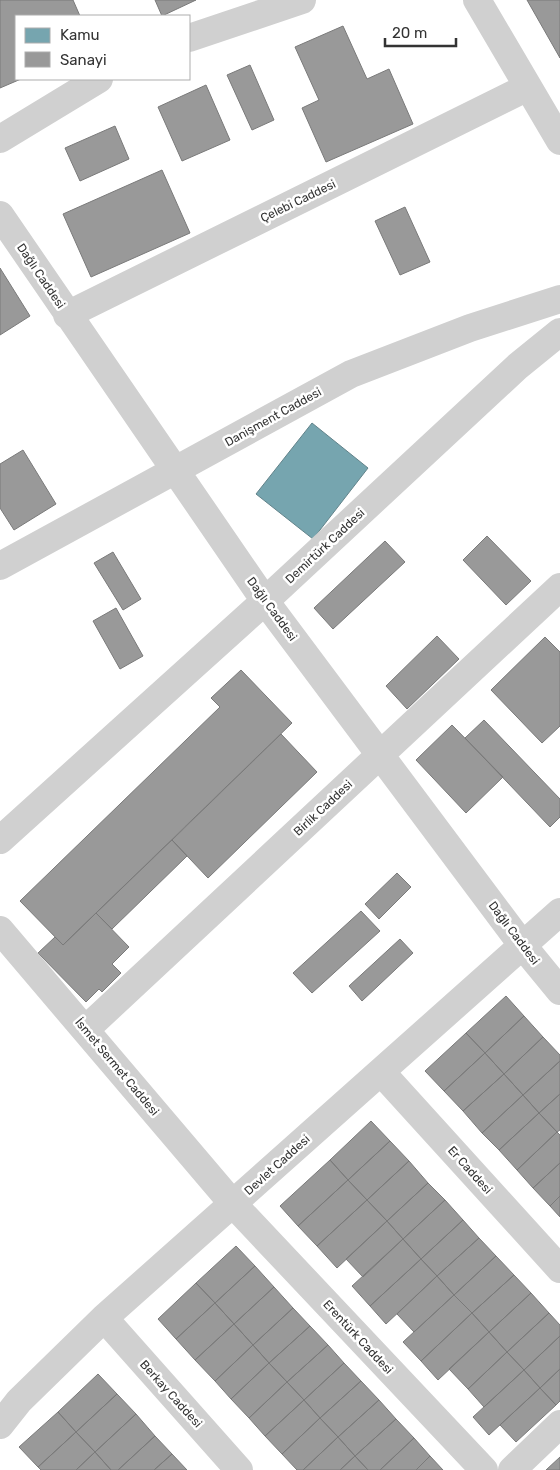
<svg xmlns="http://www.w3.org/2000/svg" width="560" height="1470" viewBox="0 0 560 1470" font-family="Rubik,sans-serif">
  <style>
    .public { fill: #76a5af; stroke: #62838a }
    .industry { fill: #999; stroke: #7a7a7a }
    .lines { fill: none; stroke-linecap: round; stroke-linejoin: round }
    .secondary { stroke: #d0d0d0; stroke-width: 28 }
    .labels { text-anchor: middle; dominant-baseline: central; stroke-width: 5; stroke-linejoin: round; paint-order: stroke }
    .street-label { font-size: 12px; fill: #333; stroke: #fff }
  </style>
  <rect width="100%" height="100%" fill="#fff"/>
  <!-- public -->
  <path class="public" d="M312,423L368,468L313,539L256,494Z"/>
  <!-- industry -->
  <path class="industry" d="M0,0H73L80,16H16V79H21L0,88Z
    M155,0H196L162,16Z
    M527,0H560V58Z
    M343,26L367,79L389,69L413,124L326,162L302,108L319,100L295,47Z
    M250,65L274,120L252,130L227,75Z
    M206,85L230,140L182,161L158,107Z
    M115,126L129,159L80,181L65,148Z
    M162,170L190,233L91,277L63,214Z
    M405,207L430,262L400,275L375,221Z
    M0,268L30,316L0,335Z
    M23,450L56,504L14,530L0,508V464Z
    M487,536L531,581L506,605L463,560Z
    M385,541L405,562L333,629L314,608Z
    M113,552L141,599L123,610L94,563Z
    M116,608L143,656L120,669L93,621Z
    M437,636L459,659L407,709L386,686Z
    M545,637L560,652V726L542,743L491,690Z
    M241,670L292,723L63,945L20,901L220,707L211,698Z
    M484,720L560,799V817L550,827L465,738Z
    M452,725L503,777L466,813L416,760Z
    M281,734L317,772L208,878L172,840Z
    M172,840L187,856L112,929L96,913Z
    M397,873L411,887L379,919L365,904Z
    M361,911L380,931L312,993L293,973Z
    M96,913L129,947L112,964L121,973L102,992L99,989L86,1002L38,953L55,937L63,945Z
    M400,939L413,953L362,1001L349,986Z
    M506,996L524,1016L485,1053L466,1033Z
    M524,1016L543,1037L504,1074L485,1053Z
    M466,1033L485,1053L444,1091L425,1071Z
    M543,1037L560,1055V1061L523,1095L504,1074Z
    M485,1053L504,1074L463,1111L444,1091Z
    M560,1061V1094L539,1113L523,1095Z
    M504,1074L523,1095L482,1133L463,1111Z
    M560,1094V1130L557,1132L539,1113Z
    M523,1095L539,1113L499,1150L482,1133Z
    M539,1113L557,1132L517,1170L499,1150Z
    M371,1121L390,1141L348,1180L330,1160Z
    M557,1132L560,1135V1163L533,1188L517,1170Z
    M390,1141L409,1161L367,1200L348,1180Z
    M330,1160L348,1180L298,1226L280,1206Z
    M409,1161L428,1183L387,1221L367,1200Z
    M560,1163V1196L550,1206L533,1188Z
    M348,1180L367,1200L317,1246L298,1226Z
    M428,1183L445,1200L403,1239L387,1221Z
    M560,1196V1217L550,1206Z
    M367,1200L387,1221L337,1268L317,1246Z
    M445,1200L463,1220L421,1259L403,1239Z
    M463,1220L479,1238L437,1276L421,1259Z
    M387,1221L403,1239L363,1277L346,1259Z
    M479,1238L496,1256L454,1295L437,1276Z
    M403,1239L421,1259L370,1306L352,1286Z
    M236,1246L255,1266L215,1303L196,1283Z
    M496,1256L514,1275L472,1313L454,1295Z
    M421,1259L437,1276L386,1324L370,1306Z
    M255,1266L274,1287L234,1324L215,1303Z
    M514,1275L531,1293L489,1332L472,1313Z
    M437,1276L454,1295L414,1332L397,1314Z
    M196,1283L215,1303L176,1339L158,1319Z
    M274,1287L293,1308L253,1345L234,1324Z
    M531,1293L549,1313L507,1352L489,1332Z
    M454,1295L472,1313L421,1361L403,1342Z
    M215,1303L234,1324L195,1360L176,1339Z
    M293,1308L310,1326L269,1363L253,1345Z
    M472,1313L489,1332L438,1380L421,1361Z
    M549,1313L560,1325V1336L524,1370L507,1352Z
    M234,1324L253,1345L215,1381L195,1360Z
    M310,1326L328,1345L287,1382L269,1363Z
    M489,1332L507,1352L468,1389L449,1369Z
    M560,1336V1369L540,1388L524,1370Z
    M253,1345L269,1363L231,1399L215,1381Z
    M328,1345L344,1363L304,1400L287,1382Z
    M507,1352L524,1370L484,1407L468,1389Z
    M269,1363L287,1382L249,1418L231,1399Z
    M344,1363L361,1381L320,1418L304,1400Z
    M560,1369V1401L556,1405L540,1388Z
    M524,1370L540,1388L489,1435L473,1417Z
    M98,1374L117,1394L76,1432L58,1412Z
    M361,1381L379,1400L338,1437L320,1418Z
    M287,1382L304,1400L265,1436L249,1418Z
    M540,1388L556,1405L516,1442L500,1425Z
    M117,1394L136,1414L95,1452L76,1432Z
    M304,1400L320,1418L282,1454L265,1436Z
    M379,1400L396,1419L355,1456L338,1437Z
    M58,1412L76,1432L38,1467L19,1447Z
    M136,1414L155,1436L118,1470H111L95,1452Z
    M320,1418L338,1437L303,1470H297L282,1454Z
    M396,1419L414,1438L380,1470H368L355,1456Z
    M76,1432L95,1452L76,1470H41L38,1467Z
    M155,1436L172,1454L154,1470H118Z
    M338,1437L355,1456L340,1470H303Z
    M414,1438L430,1456L416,1470H380Z
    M95,1452L111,1470H76Z
    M172,1454L187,1470H154Z
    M355,1456L368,1470H340Z
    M430,1456L443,1470H416Z
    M560,1457V1470H546Z"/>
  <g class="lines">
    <!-- secondary -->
    <path class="secondary" d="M477,0L560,141
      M189,38L302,0
      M0,139L99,79
      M0,215L265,601L523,946L560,991
      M67,315L528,87
      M0,566L351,374L470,328L560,299
      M0,840L265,601L518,366L560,332
      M0,930L233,1204L484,1470
      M85,1030L560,587
      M381,1072L560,1269
      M104,1318L239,1470
      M0,1425L19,1401L104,1318L560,912
      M512,1470L560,1424"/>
  </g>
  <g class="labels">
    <!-- street labels -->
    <g class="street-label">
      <text transform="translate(298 201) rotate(-26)">Çelebi Caddesi</text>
      <text transform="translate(41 276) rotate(56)">Dağlı Caddesi</text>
      <text transform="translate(273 417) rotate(-29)">Danişment Caddesi</text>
      <text transform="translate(325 546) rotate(-43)">Demirtürk Caddesi</text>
      <text transform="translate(272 609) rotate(54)">Dağlı Caddesi</text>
      <text transform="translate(323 808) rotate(-43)">Birlik Caddesi</text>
      <text transform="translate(514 933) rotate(53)">Dağlı Caddesi</text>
      <text transform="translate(117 1067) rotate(50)">İsmet Sermet Caddesi</text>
      <text transform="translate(277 1165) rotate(-42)">Devlet Caddesi</text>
      <text transform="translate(470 1170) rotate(48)">Er Caddesi</text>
      <text transform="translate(358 1337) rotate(47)">Erentürk Caddesi</text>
      <text transform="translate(171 1394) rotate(48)">Berkay Caddesi</text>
    </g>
  </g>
  <!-- legend -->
  <rect x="15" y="15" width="175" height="65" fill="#ffffff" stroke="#adadad"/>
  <rect x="25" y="28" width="25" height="15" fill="#76a5af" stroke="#adadad"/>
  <text x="60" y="40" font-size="15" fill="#333333">Kamu</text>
  <rect x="25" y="52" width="25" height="15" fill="#999999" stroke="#adadad"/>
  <text x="60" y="65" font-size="15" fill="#333333">Sanayi</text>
  <!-- scale -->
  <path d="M385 38v8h71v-8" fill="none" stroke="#333333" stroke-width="2.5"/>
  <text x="392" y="38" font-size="15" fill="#333333" stroke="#ffffff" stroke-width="4" paint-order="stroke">20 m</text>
</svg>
